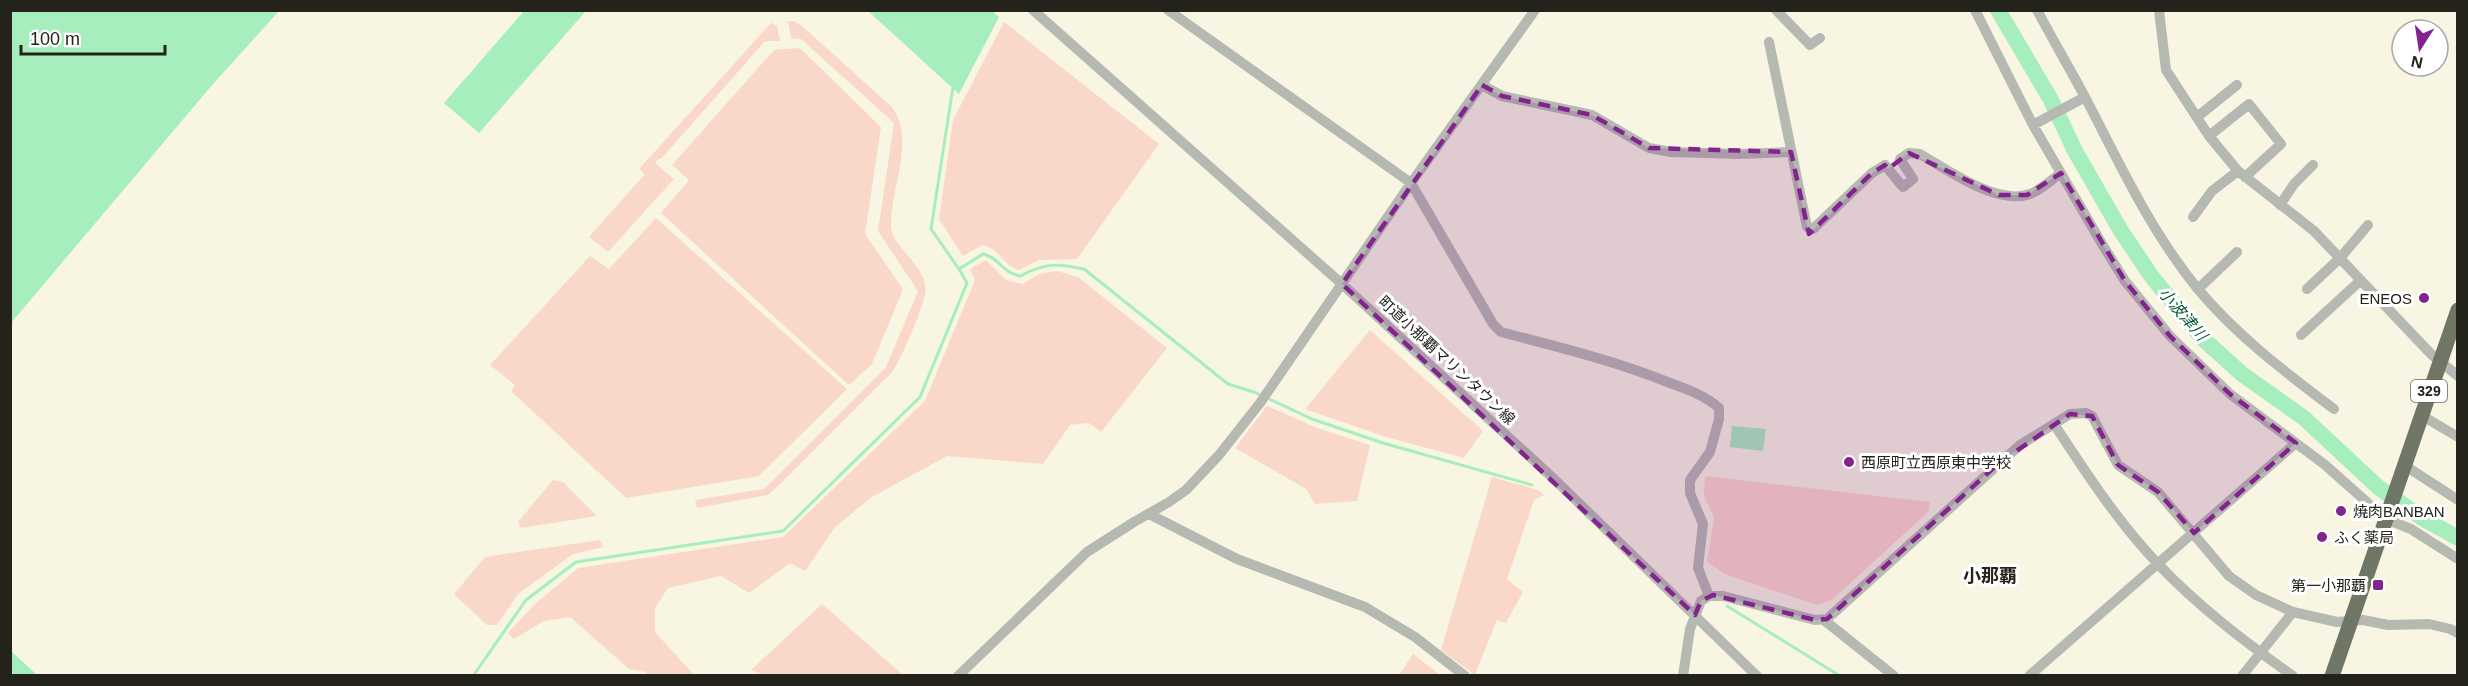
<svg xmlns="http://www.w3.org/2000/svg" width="2468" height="686" viewBox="0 0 2468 686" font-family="Helvetica,'Noto Sans JP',sans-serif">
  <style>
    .green { fill: #fad8c9 }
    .water { fill: #a7eebe }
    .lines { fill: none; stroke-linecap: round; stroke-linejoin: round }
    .stream { stroke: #a7eebe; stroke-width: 3 }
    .river { stroke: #a7eebe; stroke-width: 16 }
    .minor { stroke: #b6b9b2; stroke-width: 10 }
    .highway { stroke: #6f7666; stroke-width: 15 }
    .marked { fill: #82238e; fill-opacity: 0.2; stroke: #82238e; stroke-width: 4.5; stroke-dasharray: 12 8; stroke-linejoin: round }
    .poi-dot { fill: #82238e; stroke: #fff; stroke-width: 2 }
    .labels { text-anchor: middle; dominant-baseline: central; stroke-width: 6; stroke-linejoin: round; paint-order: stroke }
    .shield { fill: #fff; stroke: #65645f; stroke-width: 1.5 }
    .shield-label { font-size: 14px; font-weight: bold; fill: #23221b }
    .poi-label { font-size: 15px; fill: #23221b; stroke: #fff; text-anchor: start }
    .street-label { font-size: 15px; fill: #23221b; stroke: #fff }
    .water-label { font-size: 16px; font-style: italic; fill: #055c32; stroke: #fff }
    .quarter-label { font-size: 18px; font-weight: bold; fill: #23221b; stroke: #fff }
  </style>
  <rect width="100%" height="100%" fill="#f8f5e3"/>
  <!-- green -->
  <path class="green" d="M788,21H794L801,25L893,108C911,137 898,171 893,203C892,212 889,225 893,235C901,253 930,272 925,294C921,314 903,354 893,371L776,488L768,495L697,508L695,500L764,489L886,367L918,291L878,231L894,123L801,39L791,38Z
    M1004,22L1159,144L1077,259L1039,260L1019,270C1002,265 1001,249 982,245L963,256L939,219L953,120Z
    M773,23L777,26L780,41H765L661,159H658L655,163L674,179L608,252L589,237L645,174L639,169L770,24Z
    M800,48L881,127L865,234L903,289L872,364L849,385L661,213L689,180L672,165L774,50Z
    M656,218L847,389L759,476L626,498L511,391L515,385L490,365L590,256L609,269Z
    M986,260L1006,280L1022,284L1039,274L1057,271L1078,277L1167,348L1101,432L1089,423L1070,425L1043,464L947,456L872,497L835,527L805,571L790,563L749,593L721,576L668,588L655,608V632L694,675H649L646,672L629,669L570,617L544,621L514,639L508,633L536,603L578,568L783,537L925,401L975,280L970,269Z
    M1370,330L1483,431L1464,458L1386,437L1305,409Z
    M1267,406L1317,428L1370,445L1357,501L1315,504L1306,489L1235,448Z
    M1705,476L1930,502L1929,511L1832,600L1817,605L1727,575L1707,562L1714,517L1704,496Z
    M1492,477L1538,490L1544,495L1534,500L1507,579L1523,592L1506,623L1497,620L1475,675L1441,650Z
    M553,480L563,482L597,516L521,528L518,522Z
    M600,540L603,547L573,554L518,594L497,625H487L454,594L485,557Z
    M822,604L903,675L767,676L751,670Z
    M1413,654L1440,675H1399Z"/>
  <!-- water -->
  <path class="water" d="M11,10L279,11L213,84L11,323Z
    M991,10L999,17L959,94L868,11Z
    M524,11H586L479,133L444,103Z
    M1732,426L1766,429L1763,451L1730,447Z
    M11,651L37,675H15L11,672Z"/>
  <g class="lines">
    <!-- stream -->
    <path class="stream" d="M953,87L931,229L959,269L983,254C1000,258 1001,272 1020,276C1045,263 1057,263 1084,269L1228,384L1254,392L1312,419L1383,443L1532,485
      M1727,606L1840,676
      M473,676L526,600L576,562L783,531L920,397L967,283L959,269"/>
    <!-- river -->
    <path class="river" d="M1998,10L2051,100L2075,151L2121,231L2152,277L2201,337L2242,374L2304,418L2378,487L2422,518L2458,538"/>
    <!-- minor -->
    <path class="minor" d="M1033,10L1342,284L1554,479L1757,676
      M1168,10L1411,183L1493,324L1501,332C1558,347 1616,361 1670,383C1687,389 1706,396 1719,408V419L1710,452L1690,480V493L1703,524L1698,568L1709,596
      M1776,10L1810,45L1820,38
      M1975,10L2033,125L2102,244L2125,281L2170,336L2230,394L2324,464L2386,519L2411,529L2458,559
      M2037,10C2053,40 2070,69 2086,99C2120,164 2150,230 2197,288C2236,335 2285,372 2334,409
      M2159,10L2166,70L2209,136L2238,171L2314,231L2431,354L2458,376
      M1769,42L1807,227L1813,229L1872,173L1885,165L1903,187L1913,179L1900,159L1909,153L1920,154C1948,170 1997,206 2030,194C2041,190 2051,180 2061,173
      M1482,85L1502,96L1592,115L1649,148L1671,152L1739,154L1791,152
      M2197,117L2237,85
      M2033,125L2085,97
      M2209,136L2249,104L2281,144L2245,177
      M2280,205L2294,184L2313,165
      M2193,217L2212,191L2238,171
      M2198,289L2237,252
      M2307,289L2340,258L2368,225
      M2301,335L2361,280
      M2421,415L2458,437
      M2054,424C2086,473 2118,522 2158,564C2199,607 2245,642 2293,676
      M2404,465L2458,500
      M1149,514L1237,559L1365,607L1415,637L1465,676
      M1824,620L1894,676
      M958,676L1087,552L1134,522L1169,502L1186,490L1219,455L1260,403L1411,183L1535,10
      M1683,676L1690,629L1701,601L1709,596H1723L1815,620L1827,619L2020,445L2070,414L2086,413L2092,416L2118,465L2158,492L2229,576L2256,595L2293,612L2337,622L2363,620L2388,625L2429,624L2450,629L2458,633
      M2029,676L2296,443
      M2242,676L2293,612"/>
    <!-- highway -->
    <path class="highway" d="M2332,676L2458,310"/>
  </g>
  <!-- marked area -->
  <path class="marked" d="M1482,85L1502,96L1592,115L1649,148L1791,152L1809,234L1872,173L1885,165L1888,169L1909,153L1999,195H2027L2061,173L2125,281L2170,336L2230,394L2296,443L2194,533L2158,492L2118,465L2092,416L2070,414L1999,463L1827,619L1815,620L1713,595L1701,601L1695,615L1342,284Z"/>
  <!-- markers -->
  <g class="poi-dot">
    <circle cx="2424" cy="298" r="6"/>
    <circle cx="1849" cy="462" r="6"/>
    <circle cx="2341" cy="511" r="6"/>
    <circle cx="2322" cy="537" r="6"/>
    <rect x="2372" y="579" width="12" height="12" rx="3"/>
  </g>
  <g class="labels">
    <!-- shield labels -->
    <rect class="shield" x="2411" y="380" width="36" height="22" rx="4.5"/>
    <g class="shield-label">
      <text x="2429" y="391">329</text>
    </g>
    <!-- poi labels -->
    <g class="poi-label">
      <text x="2412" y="298" text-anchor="end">ENEOS</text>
      <text x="1861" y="462">西原町立西原東中学校</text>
      <text x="2353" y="511">焼肉BANBAN</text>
      <text x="2334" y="537">ふく薬局</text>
      <text x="2366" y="585" text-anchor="end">第一小那覇</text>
    </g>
    <!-- street labels -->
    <g class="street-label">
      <text transform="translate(1447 360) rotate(43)">町道小那覇マリンタウン線</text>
    </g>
    <!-- water labels -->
    <g class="water-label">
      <text transform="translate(2183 314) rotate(49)">小波津川</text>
    </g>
    <!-- quarter labels -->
    <g class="quarter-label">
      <text x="1990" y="576">小那覇</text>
    </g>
  </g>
  <!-- border -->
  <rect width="2468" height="686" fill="none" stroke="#23221b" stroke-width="24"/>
  <!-- north arrow -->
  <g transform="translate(2420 48) rotate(192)"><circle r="28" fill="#ffffff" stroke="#a7a7a4" stroke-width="1.5"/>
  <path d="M0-4.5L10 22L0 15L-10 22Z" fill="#82238e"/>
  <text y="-9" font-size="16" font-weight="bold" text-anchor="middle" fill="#23221b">N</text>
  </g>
  <!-- scale -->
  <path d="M21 45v9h144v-9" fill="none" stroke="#23221b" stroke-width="3"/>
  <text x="30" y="45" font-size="18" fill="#23221b" stroke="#ffffff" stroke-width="4.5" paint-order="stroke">100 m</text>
</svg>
